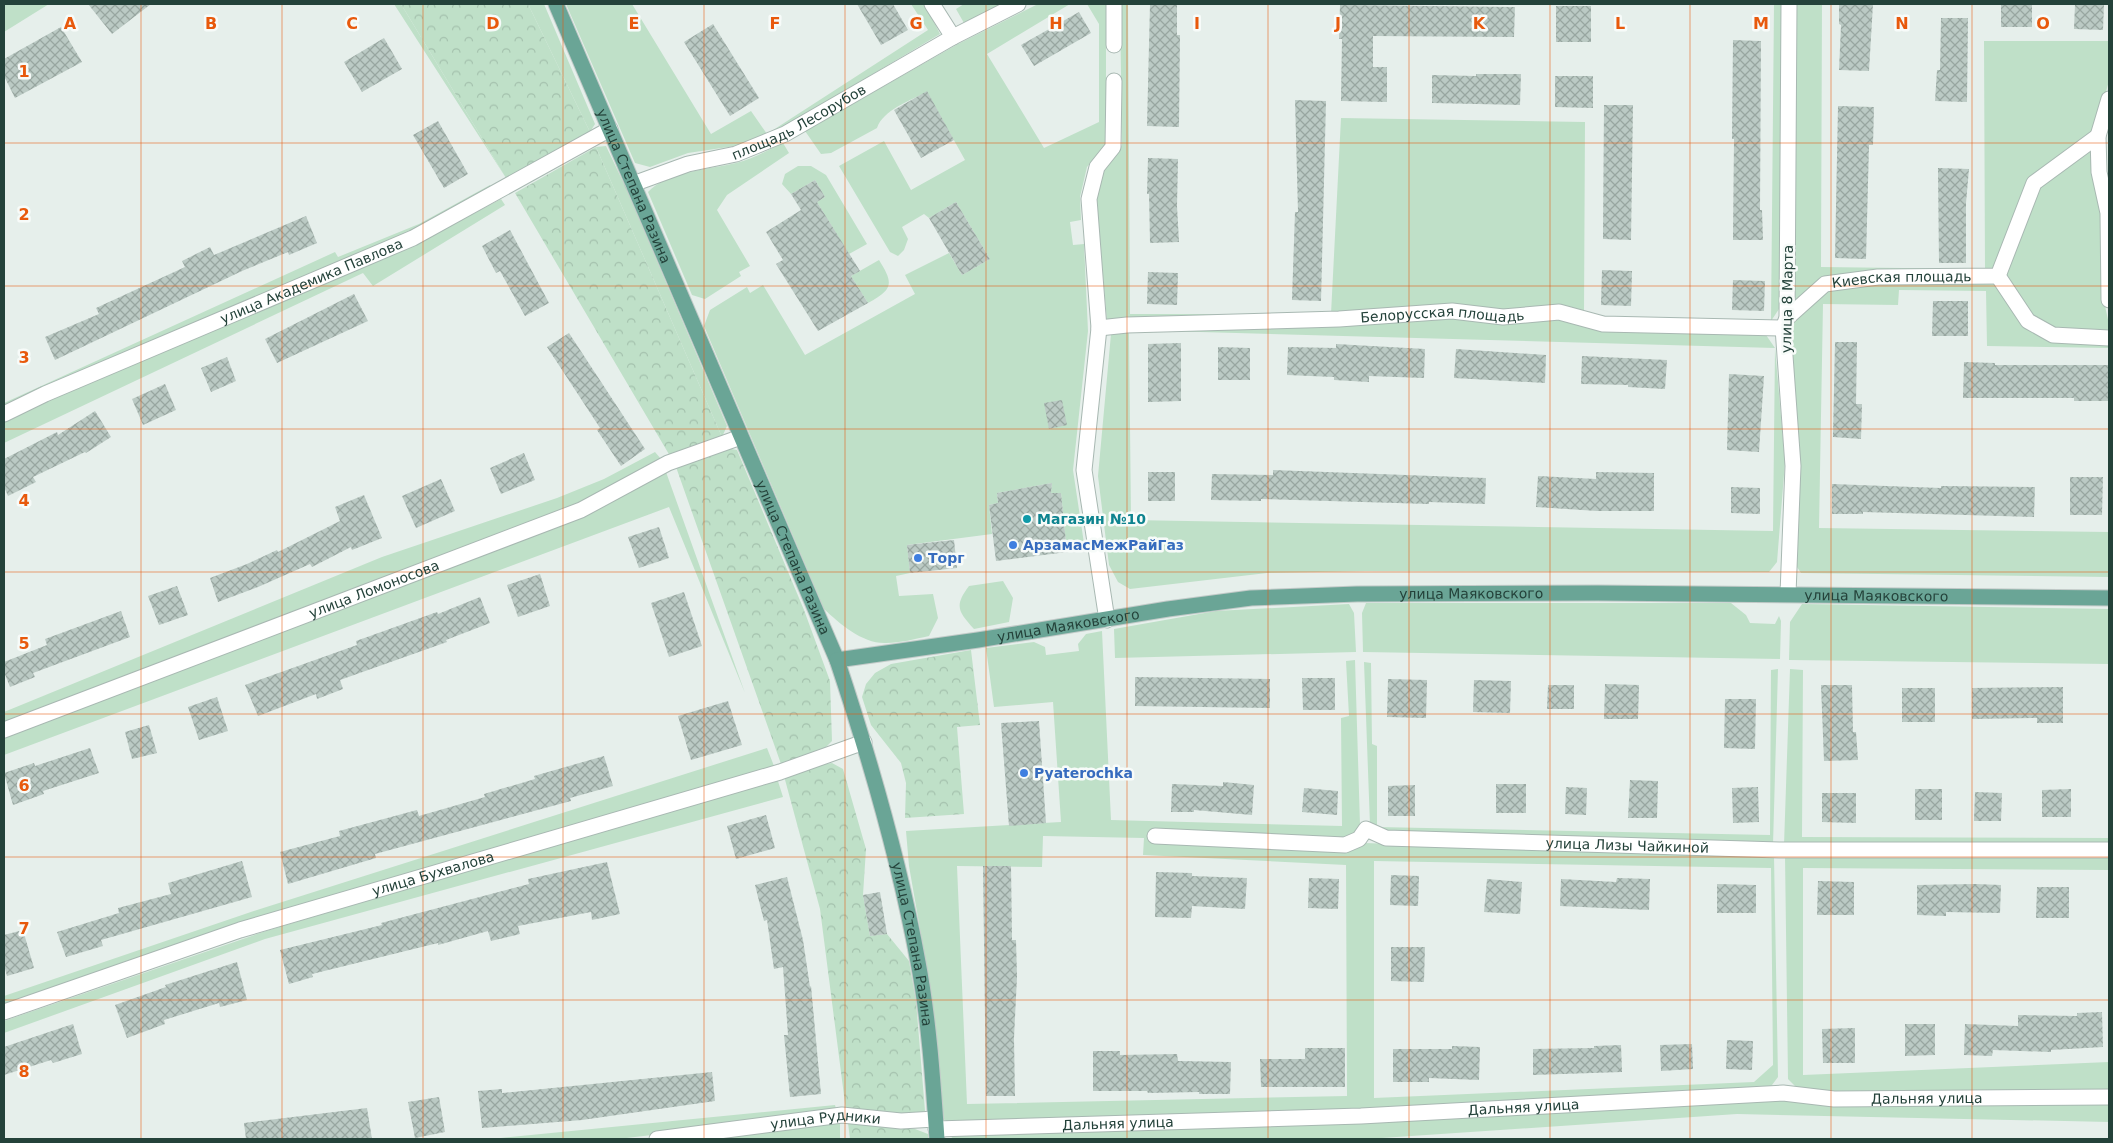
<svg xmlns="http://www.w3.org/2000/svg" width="2113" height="1143" viewBox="0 0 2113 1143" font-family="'DejaVu Sans',sans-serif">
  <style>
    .grass { fill: #bfe0c8; fill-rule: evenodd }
    .forest { fill: url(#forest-crowns) }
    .building { fill: url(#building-cross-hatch) }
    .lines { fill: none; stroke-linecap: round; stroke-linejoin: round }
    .minor-casing { stroke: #a8b8b2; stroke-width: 17 }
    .major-casing { stroke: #c2cac8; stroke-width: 17 }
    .minor { stroke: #fff; stroke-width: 15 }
    .major { stroke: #6aa596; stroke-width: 15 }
    .grid { fill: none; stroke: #e8590c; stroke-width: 1; stroke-opacity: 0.55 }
    .culture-dot { fill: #0f9aa8; stroke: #f7fbf9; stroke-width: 2 }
    .shop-dot { fill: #3f7fe0; stroke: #f7fbf9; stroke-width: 2 }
    .labels { text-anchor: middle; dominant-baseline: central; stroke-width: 5; stroke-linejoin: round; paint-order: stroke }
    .street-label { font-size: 14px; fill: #24423a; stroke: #f7fbf9 }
    .culture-label { font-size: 14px; font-weight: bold; fill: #0d838f; stroke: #f7fbf9; text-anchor: start }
    .shop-label { font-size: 14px; font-weight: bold; fill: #366cbe; stroke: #f7fbf9; text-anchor: start }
    .grid-label { font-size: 16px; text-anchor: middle; font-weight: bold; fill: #e8590c; stroke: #f7fbf9; stroke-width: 5; stroke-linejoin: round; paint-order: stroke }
  </style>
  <defs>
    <pattern id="forest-crowns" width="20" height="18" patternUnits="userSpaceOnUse" patternTransform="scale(1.25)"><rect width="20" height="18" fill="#bfe0c8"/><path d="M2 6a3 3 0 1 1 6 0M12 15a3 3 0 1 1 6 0" fill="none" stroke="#a4c1ad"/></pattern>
    <pattern id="building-cross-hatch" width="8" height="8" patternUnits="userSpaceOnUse" patternTransform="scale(1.25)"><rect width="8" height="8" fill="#bbcac4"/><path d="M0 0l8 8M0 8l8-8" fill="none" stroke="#98a6a0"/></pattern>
  </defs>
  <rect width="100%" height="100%" fill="#e6efeb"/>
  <!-- grass -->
  <path class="grass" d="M4,4H49L4,32Z
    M394,4H401L506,178Z
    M528,4H544L595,124L590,132Z
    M566,4H632L711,134L751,111L767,134L928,30L911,4H925L940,34L767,137L735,146L688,153L650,167L635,163Z
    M964,4H1001L964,23L956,9Z
    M1038,4H1070L987,54L1044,148L1099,122V24L1087,4H1106V144L1087,167L1080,197L1081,220L1070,222L1073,245L1084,244L1088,331L1073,470L1085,550L1067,552L1061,493H1051L1052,483L997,493L998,503L989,505L992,534L907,545L910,573L896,576L899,596L933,594L938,618L929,636C915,639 900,643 886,643C863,644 840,624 824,609L704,326L710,310L747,287L750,293L763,285L805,355L915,294L905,275L949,253L962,275L990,259L956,202L929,218L924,214L902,227L908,239L904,250L898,256L890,252L839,166L884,141L911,190L965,160L927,92C911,100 883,110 877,128L831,153L821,154L805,131L958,44Z
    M1120,4H1128L1130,314H1230L1126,318L1107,321L1096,197L1103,170L1122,145Z
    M1774,4H1782L1779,309L1771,321Z
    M1795,4H1822L1821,267L1985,269L1984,41H2109V81L2094,134L2031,179L1995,273L1825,278L1792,309Z
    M1341,118L1585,122L1584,313L1505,310L1451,304L1331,314Z
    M783,143L789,153L727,195L717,210L750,266L739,272L741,276L705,299L692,295L648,192C666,172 711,169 736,163C752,159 768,150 783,143Z
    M2094,144L2104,215L2103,297L2109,324V333L2054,330L2031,317L2003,276L2037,187Z
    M606,146L626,188L727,426L722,437L596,147Z
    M798,166H811L826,175L867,244L849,254L817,202L825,197L815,180L791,194L782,184L785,174Z
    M490,185L492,188L411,235L4,408V403L335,252L338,257L419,224Z
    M501,199L505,205L373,286L363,273L4,443V420L49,398L416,244Z
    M879,260C894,284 893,289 868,303L851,276Z
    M1994,280L2025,324L2109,342V348L1987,346L1986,291L1899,290L1898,305L1823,304L1819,528L2109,532V577L1801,573L1795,564L1801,468L1790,329L1794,320L1826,289L1879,281Z
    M1452,319L1504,324L1558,319L1601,331L1766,335L1775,348L1785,462L1777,562L1769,572L1365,571L1267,573L1130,589L1118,582L1109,565L1098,476L1111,334L1129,330L1333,327ZM1129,330L1775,348L1773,531L1131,520Z
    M655,452L661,459L578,506L4,725V712L382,557L557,498L604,479Z
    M666,472L745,693L669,507L4,755V736Z
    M1003,581L1013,598L1009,622L974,629C958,611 954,606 969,586Z
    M1366,603H1731L1746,615L1750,623L1775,624L1779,616L1781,621L1780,659L1363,652L1362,613Z
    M1349,604L1354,613L1356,652L1115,658L1114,629L1216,611Z
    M1802,604L2109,609V664L1789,660L1790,622Z
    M1102,631L1111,820L1342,826L1341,718L1349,716L1346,661L1355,660L1360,825L1364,843L1774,856L1778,1077L1769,1089L1374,1112L952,1124L943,1119L927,969L909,866L906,831L1061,822L1053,702L994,707L986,648L1034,642L1045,647L1046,655L1079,651L1078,644L1086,634ZM1043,836L1144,838L1143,855L1346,865L1347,1096L967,1104L957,866L1042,867ZM1374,861L1771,868L1773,1065L1754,1082L1374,1098Z
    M1364,662L1371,663L1372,744L1377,746V827L1770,835L1771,670L1778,669L1773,845L1387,834L1370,825Z
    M1790,669L1803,670L1802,837L2109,838V846L1784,845Z
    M767,748L774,766L4,1004V996L257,910Z
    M777,778L783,797L265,939L4,1033V1021L266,931Z
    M1785,856H2109V870L1803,868V1075L2109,1062V1091L1837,1093L1799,1090L1788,1079Z
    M1786,1098L2109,1104V1122L1737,1114L1367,1139H950L955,1135Z
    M835,1105L837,1113L618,1139H491Z
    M840,1122V1139H706Z"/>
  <!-- forest -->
  <path class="forest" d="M401,4H528L590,132L506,178Z
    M596,147L722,437L670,456L515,193Z
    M726,448L737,450L804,610L830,681L832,741L824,749L781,764L676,467Z
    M971,650L980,725L957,727L964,814L905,818L906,783L901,763L871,725L862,697L866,684L875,673L891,664Z
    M832,763L843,769L866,849L863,895L870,936L887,934L909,961L916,1001L925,1111L911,1116L846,1111L820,909L784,776L819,765Z
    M848,1123L915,1129L928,1134V1139H850Z"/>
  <!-- building -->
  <path class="building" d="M88,4H151L112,34Z
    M857,4H893L908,30L881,45Z
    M1150,4H1177V35H1180L1179,127L1147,126Z
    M1839,4H1873L1869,71L1839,70L1841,25L1839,24Z
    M2001,4H2032V27H2001Z
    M2075,4H2104L2103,30L2074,29Z
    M1340,5L1515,7L1514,37L1373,36V67H1387V102L1341,101L1342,39H1339Z
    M1556,6H1591V42H1556Z
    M1079,12L1091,33L1034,66L1021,45Z
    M1941,18H1968L1967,102L1935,101L1937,70H1940Z
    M713,24L759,98L730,116L684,42Z
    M61,27L82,62L15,98L4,76V59Z
    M384,38L402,69L362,92L344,62Z
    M1733,40L1761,41L1760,210H1762L1763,240H1733L1734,139H1732Z
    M1476,74H1521L1520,105L1432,103V75L1476,76Z
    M1555,76H1593V108L1555,107Z
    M927,91L954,140L921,158L894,110Z
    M1295,100L1326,101L1321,301L1292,300L1295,212H1298Z
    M1604,105H1633L1631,240L1603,239Z
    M1838,106L1874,107L1873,145H1869L1866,259L1835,258Z
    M438,121L468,174L444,188L413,135Z
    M1148,158L1178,159L1177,206L1179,242L1150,243L1149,194H1147Z
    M1938,168L1969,169L1966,203V263H1939Z
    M815,180L825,197L817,202L860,271L851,276L868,303L818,331L776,264L783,260L766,232L801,210L791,194Z
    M956,202L990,259L962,275L929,218Z
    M306,216L317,243L289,255L288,252L242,271L55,360L45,337L99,314L96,308L185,267L182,261L210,247L214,255Z
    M510,230L549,303L525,316L500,271L496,273L482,246Z
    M1602,270L1632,271L1631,306L1601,305Z
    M1148,272L1178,273L1177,305L1147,304Z
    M1733,280L1765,281L1764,311L1732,310Z
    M354,294L368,321L277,363L265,339Z
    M1933,301H1968V336H1932Z
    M569,333L645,449L621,466L597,430L600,428L547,347Z
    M1835,342H1857L1856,404H1862L1861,439L1833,437Z
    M1181,343V401L1148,402V344Z
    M1336,344L1425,349L1424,378L1369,376V382L1334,380V377L1287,375L1288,347L1336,348Z
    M1218,347L1250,348V380H1218Z
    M1456,349L1546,355L1545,383L1454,378Z
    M1582,356L1667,360L1665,389L1628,387V385L1581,384Z
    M227,357L236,381L211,392L201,368Z
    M1964,362L1995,363V365H2109V401H2074V398H1963Z
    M1729,374L1764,376L1759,452L1727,450Z
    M165,384L176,410L143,425L132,399Z
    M1062,400L1067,425L1049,429L1044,403Z
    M95,411L111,437L86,453L85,452L33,477L36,482L8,496L4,487V459L57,432L58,435Z
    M524,453L535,480L501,494L490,468Z
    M1273,470L1486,478L1485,504L1429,502V504L1261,499V501L1211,500L1212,474L1273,475Z
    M1148,472H1175V501H1148Z
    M1596,472L1654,473V511H1597L1536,507L1538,476L1596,479Z
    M2070,477H2103L2102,515H2070Z
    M441,479L455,511L416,528L402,496Z
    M1052,483L1051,493H1061L1067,552L996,561L989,505L998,503L997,493Z
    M1832,484L1941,488V486L2035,487L2034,517L1863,512V514H1832Z
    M1731,487L1760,488V514L1731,513Z
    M364,495L382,538L352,550L351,547L312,567L310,564L258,587L218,602L210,578L247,564L277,550L278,552L340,521L335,507Z
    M659,527L669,558L639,568L628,537Z
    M954,540L957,568L910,573L907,545Z
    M540,574L550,606L518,617L507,585Z
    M177,586L188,615L159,625L148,596Z
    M684,592L702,646L669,657L651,603Z
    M480,597L490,623L446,640L447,642L340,680L343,689L317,699L316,694L258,716L245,685L357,645L356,641L437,612L438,614Z
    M121,611L130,637L33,673L35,677L10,687L4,672V662L47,645L45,639Z
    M1135,677L1270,679V708L1135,706Z
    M1302,678H1335V710H1303Z
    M1388,679L1427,680L1426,718L1387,717Z
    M1474,680L1511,681L1510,713L1473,712Z
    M1605,684L1639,685L1638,719H1604Z
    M1548,685H1574V709H1547Z
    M1821,685H1852L1853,732H1856L1858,760L1824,761Z
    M2063,687V723H2037V718L1972,719V688Z
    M1902,688H1935V722H1902Z
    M217,697L228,731L199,740L188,707Z
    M1725,699H1756L1755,749L1724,748Z
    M728,701L742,745L691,760L678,716Z
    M1039,721L1046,823L1009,826L1001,723Z
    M149,725L157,753L132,759L125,732Z
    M90,748L99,773L43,791L44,794L13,805L4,773L34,763L35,766Z
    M604,756L613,786L570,798L571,801L375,854L376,858L288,884L280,852L340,836L339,831L417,810L419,816L485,797L484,794L535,779L534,776Z
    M1630,780L1658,781L1657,818H1628Z
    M1223,782L1254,785L1252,815L1194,810V812H1171L1172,784L1223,786Z
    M1496,784H1526V813H1496Z
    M1415,785V816H1388V786Z
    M1566,787L1587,788L1586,815L1565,814Z
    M1758,787L1759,822L1733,823L1732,788Z
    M1304,788L1338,791L1337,815L1302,812Z
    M1915,789H1942V820H1915Z
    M2071,789V817H2042V790Z
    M1975,792L2002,793L2001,821H1974Z
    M1822,793H1856V823L1822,822Z
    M766,815L775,848L736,859L727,826Z
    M242,861L252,897L101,940L103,946L66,957L57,932L119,913L118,908L171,894L168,883Z
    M607,862L620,914L592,920L591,912L518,926L520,934L491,941L488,931L438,945V943L312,974L313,977L289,984L280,950L382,925L381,923L529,884L528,879Z
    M983,866H1011L1012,940H1016L1017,977L1014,1038L1015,1096H986Z
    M1156,872L1192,873V876L1247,878L1245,909L1192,906L1191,918L1155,917Z
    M1391,875L1419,876L1418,906L1390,905Z
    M787,877L803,940L810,987L811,986L821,1094L790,1097L784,1035H788L783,967L774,969L767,920L764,921L755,885Z
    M1309,878L1339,879L1338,909L1308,908Z
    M1617,878L1650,879L1649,910L1560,906L1561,879L1616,882Z
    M1487,879L1522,882L1520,914L1484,912Z
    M1818,881L1854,882V915H1817Z
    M1717,884L1756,885V913H1717Z
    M1975,884L2001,885L2000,913L1946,912V916L1917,915V885Z
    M2037,887H2069V918H2036Z
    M880,892L887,934L870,936L863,895Z
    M23,930L34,968L7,976L4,965V935Z
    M1391,947H1425L1424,982L1391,981Z
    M237,962L247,1000L220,1007L219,1003L164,1020L165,1024L127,1038L115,1005L166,987L165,985Z
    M2102,1012L2103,1047L2051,1050V1052L1993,1050L1992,1056L1964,1055L1965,1024L2018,1026V1015L2077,1016V1013Z
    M73,1024L82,1054L53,1063L51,1060L4,1075V1047Z
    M1905,1024H1935V1055L1905,1056Z
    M1855,1028V1063H1823L1822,1029Z
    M1727,1040L1753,1041L1752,1070L1726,1069Z
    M1692,1044L1693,1069L1661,1071L1660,1045Z
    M1621,1045L1622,1072L1533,1075V1049L1594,1048V1046Z
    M1452,1046L1480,1047L1479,1080L1429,1078V1082H1393V1049H1452Z
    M1305,1048H1345V1087H1261L1260,1059H1305Z
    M1093,1051H1120V1055L1177,1054L1178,1061L1231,1062L1230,1094H1199V1092L1148,1093L1147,1091H1093Z
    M712,1072L715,1101L582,1120L482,1128L478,1091L502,1089V1093Z
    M439,1097L445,1132L415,1138L408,1102Z
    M367,1108L372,1139H246L244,1123Z"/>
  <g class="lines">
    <defs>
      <g id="minor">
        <path d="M932,4L953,37"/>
        <path d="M1114,45V4"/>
        <path d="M2109,99L2098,136L2099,172L2108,213L2109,300"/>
        <path id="s1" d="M633,184L688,164L736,154L785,134L953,37L1018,4"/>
        <path d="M1998,276L2028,321L2053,335L2109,338"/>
        <path id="s2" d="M1787,318L1825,284L1878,277L1998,276L2034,183L2098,136"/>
        <path id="s3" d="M1099,328L1127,325L1339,319L1452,311L1503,317L1559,312L1603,324L1783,328"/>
        <path id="s4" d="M4,414L45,394L413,238L610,129"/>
        <path d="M1788,594L1793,466L1783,328L1787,318L1789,4"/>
        <path d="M1107,620L1084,470L1099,328L1089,199L1097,167L1113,147L1114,81"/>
        <path id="s5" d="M4,730L581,510L668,463L741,437"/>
        <path id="s6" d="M1155,836L1345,845L1359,839L1366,829L1386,838L1779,850H2109"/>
        <path id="s7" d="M4,1012L240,930L780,772L864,742"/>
        <path id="s8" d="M936,1129L1361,1116L1783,1093L1834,1099L2109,1097"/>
        <path id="s9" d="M657,1139L842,1115L901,1121L935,1119"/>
      </g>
      <g id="major">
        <path id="s10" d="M556,4L837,660C870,759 899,859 918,962C929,1020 933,1081 937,1139"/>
        <path id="s11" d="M837,660L978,640L1168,609L1251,598L1357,594L1598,593L2109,598"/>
      </g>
    </defs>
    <!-- minor casing -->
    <use href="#minor" class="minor-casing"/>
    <!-- major casing -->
    <use href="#major" class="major-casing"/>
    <!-- minor -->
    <use href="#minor" class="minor"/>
    <!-- major -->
    <use href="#major" class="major"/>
  </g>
  <!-- grid -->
  <path class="grid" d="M141,4V1139M282,4V1139M423,4V1139M563,4V1139M704,4V1139M845,4V1139M986,4V1139M1127,4V1139M1268,4V1139M1409,4V1139M1550,4V1139M1690,4V1139M1831,4V1139M1972,4V1139M4,143H2109M4,286H2109M4,429H2109M4,572H2109M4,714H2109M4,857H2109M4,1000H2109"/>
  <!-- markers -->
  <circle class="culture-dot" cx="1027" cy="519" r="5"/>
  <g class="shop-dot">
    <circle cx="1013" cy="545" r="5"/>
    <circle cx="918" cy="558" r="5"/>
    <circle cx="1024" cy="773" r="5"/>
  </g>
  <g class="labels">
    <!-- street labels -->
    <g class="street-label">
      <text stroke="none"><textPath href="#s1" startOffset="178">площадь Лесорубов</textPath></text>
      <text stroke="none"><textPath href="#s10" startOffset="198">улица Степана Разина</textPath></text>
      <text stroke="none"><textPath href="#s4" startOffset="335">улица Академика Павлова</textPath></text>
      <text stroke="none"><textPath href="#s2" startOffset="128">Киевская площадь</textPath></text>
      <text transform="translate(1787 299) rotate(-89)">улица 8 Марта</text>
      <text stroke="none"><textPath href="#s3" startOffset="344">Белорусская площадь</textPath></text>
      <text stroke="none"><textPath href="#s10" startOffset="602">улица Степана Разина</textPath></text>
      <text stroke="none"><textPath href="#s5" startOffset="396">улица Ломоносова</textPath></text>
      <text stroke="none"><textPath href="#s11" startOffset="639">улица Маяковского</textPath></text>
      <text stroke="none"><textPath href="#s11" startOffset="1044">улица Маяковского</textPath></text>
      <text stroke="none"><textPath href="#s11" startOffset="234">улица Маяковского</textPath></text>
      <text stroke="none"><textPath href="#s6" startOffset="481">улица Лизы Чайкиной</textPath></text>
      <text stroke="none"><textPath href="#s7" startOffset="451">улица Бухвалова</textPath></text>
      <text stroke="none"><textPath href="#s10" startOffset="1008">улица Степана Разина</textPath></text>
      <text stroke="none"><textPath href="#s8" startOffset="992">Дальняя улица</textPath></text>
      <text stroke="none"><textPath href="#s8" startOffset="588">Дальняя улица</textPath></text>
      <text stroke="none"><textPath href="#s9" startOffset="170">улица Рудники</textPath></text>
      <text stroke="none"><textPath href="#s8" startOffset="182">Дальняя улица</textPath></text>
    </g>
    <!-- culture labels -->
    <g class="culture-label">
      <text x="1037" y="519">Магазин №10</text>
    </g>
    <!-- shop labels -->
    <g class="shop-label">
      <text x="1023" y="545">АрзамасМежРайГаз</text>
      <text x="928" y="558">Торг</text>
      <text x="1034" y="773">Pyaterochka</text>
    </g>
  </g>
  <g class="grid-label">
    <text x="70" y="29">A</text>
    <text x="211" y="29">B</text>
    <text x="352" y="29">C</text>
    <text x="493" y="29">D</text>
    <text x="634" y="29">E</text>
    <text x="775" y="29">F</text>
    <text x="916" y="29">G</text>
    <text x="1056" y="29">H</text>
    <text x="1197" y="29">I</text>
    <text x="1338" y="29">J</text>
    <text x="1479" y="29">K</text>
    <text x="1620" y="29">L</text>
    <text x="1761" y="29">M</text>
    <text x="1902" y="29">N</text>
    <text x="2043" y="29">O</text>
    <text x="24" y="77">1</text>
    <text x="24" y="220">2</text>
    <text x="24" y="363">3</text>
    <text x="24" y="506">4</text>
    <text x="24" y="649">5</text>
    <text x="24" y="791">6</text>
    <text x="24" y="934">7</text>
    <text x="24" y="1077">8</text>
  </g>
  <!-- border -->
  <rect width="2113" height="1143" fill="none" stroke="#24423a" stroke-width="10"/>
</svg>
